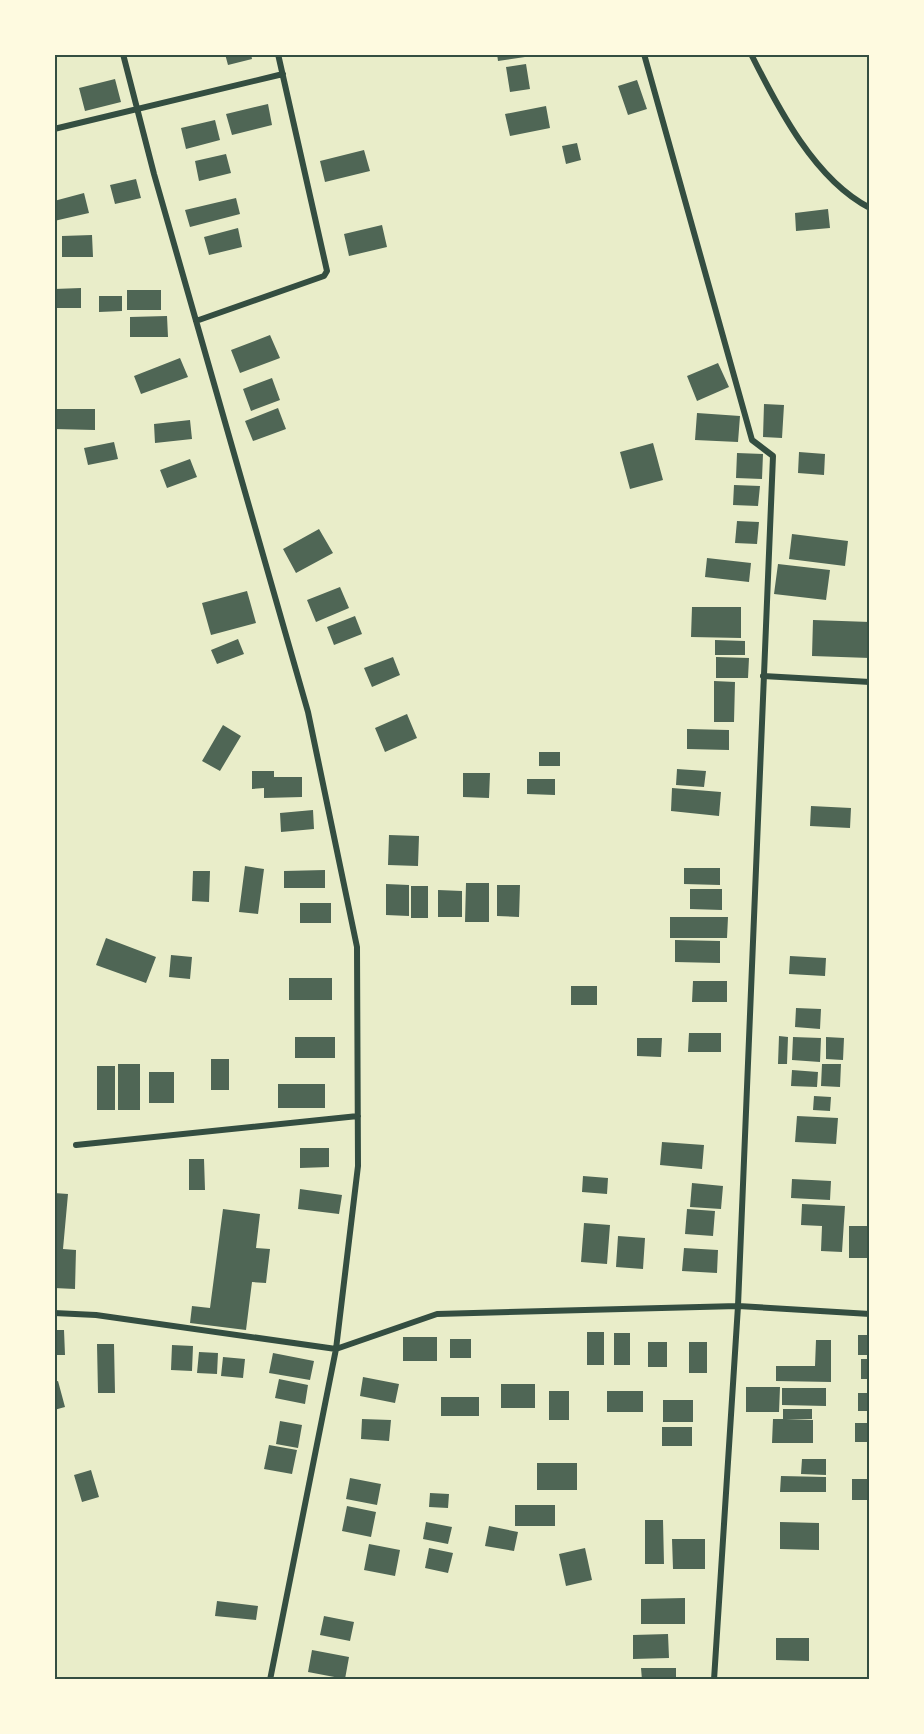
<svg xmlns="http://www.w3.org/2000/svg" width="924" height="1734" viewBox="0 0 924 1734" font-family="Lato,sans-serif">
  <style>
    .building { fill: #4f6655 }
    .lines { fill: none; stroke-linecap: round; stroke-linejoin: round }
    .minor { stroke: #344e41; stroke-width: 6 }
    .neatline { fill: none; stroke: #344e41; stroke-width: 2 }
  </style>
  <rect width="100%" height="100%" fill="#e9edc9"/>
  <!-- building -->
  <path class="building" d="M225,54H251L252,59L228,65Z
    M497,54H524L525,57L498,61Z
    M526,64L530,89L510,92L506,67Z
    M115,79L121,102L85,111L79,88Z
    M637,80L647,109L628,115L618,86Z
    M268,104L272,125L232,135L226,114Z
    M546,106L550,128L510,136L505,114Z
    M215,120L220,140L186,149L181,128Z
    M577,143L581,160L566,164L562,146Z
    M364,150L370,171L325,182L320,161Z
    M226,154L231,173L199,181L195,161Z
    M136,179L141,198L115,204L110,185Z
    M84,193L89,213L54,221V201Z
    M236,198L240,214L190,227L185,210Z
    M828,209L830,228L796,231L795,213Z
    M382,225L387,247L349,256L344,234Z
    M238,228L242,247L209,255L204,237Z
    M92,235L93,257H62V236Z
    M81,288V308H54V289Z
    M127,290H161V310H127Z
    M99,296H122V311L99,312Z
    M167,316L168,337H130V317Z
    M270,335L280,358L240,373L231,350Z
    M180,358L188,377L141,394L134,376Z
    M718,363L729,387L697,401L687,376Z
    M272,378L280,400L251,411L243,389Z
    M764,404L784,405L782,438L763,437Z
    M278,408L286,429L253,441L245,421Z
    M54,409H95V430L54,429Z
    M697,413L740,416L738,442L695,440Z
    M190,420L192,439L155,443L154,424Z
    M114,442L118,459L88,465L84,448Z
    M653,443L663,480L630,489L620,452Z
    M799,452L825,454L824,475L798,473Z
    M737,453L763,454L762,479L736,478Z
    M190,459L197,477L167,488L160,470Z
    M734,485L760,486L758,506L733,505Z
    M737,521L759,522L757,544L735,543Z
    M319,529L333,553L296,573L283,549Z
    M792,534L848,541L845,566L789,559Z
    M707,558L751,563L749,582L705,577Z
    M778,564L830,570L826,600L774,594Z
    M340,587L349,608L316,622L307,600Z
    M247,591L256,623L211,635L202,603Z
    M692,607H741V638L691,637Z
    M355,616L362,634L334,645L327,627Z
    M813,620L870,622V658L812,656Z
    M238,639L244,654L217,664L211,650Z
    M715,640L745,641V655H715Z
    M393,657L400,675L372,687L364,668Z
    M716,657L749,658L748,678H716Z
    M714,681L735,682L734,722H714Z
    M407,714L417,738L385,752L375,728Z
    M223,725L241,736L220,771L202,761Z
    M687,729L729,730V750L687,749Z
    M539,752H560V766H539Z
    M677,769L706,771L704,787L676,785Z
    M252,771H274V777H302V797L264,798V788L252,789Z
    M463,773H490L489,798L463,797Z
    M527,779H555V795L527,794Z
    M672,788L721,792L719,816L671,811Z
    M811,806L851,808L850,828L810,826Z
    M313,810L314,829L281,832L280,813Z
    M389,835L419,836L418,866L388,865Z
    M245,866L264,869L258,914L239,912Z
    M684,868H720V885L684,884Z
    M325,870V888H284V871Z
    M193,871H210L209,902L192,901Z
    M466,883H489V922H465Z
    M386,884L409,885V916L386,915Z
    M497,885H520L519,917L497,916Z
    M411,886H428V918H411Z
    M690,889H722V910L690,909Z
    M438,890L462,891V917H438Z
    M300,903H331V923H300Z
    M670,917H728L727,938H670Z
    M106,938L156,957L146,983L96,965Z
    M675,940L720,941V963L675,962Z
    M171,955L192,957L190,979L169,977Z
    M790,956L826,958L825,976L789,974Z
    M289,978H332V1000H289Z
    M693,981H727V1002H692Z
    M571,986H597V1005H571Z
    M796,1008L821,1009L820,1029L795,1027Z
    M689,1033H721V1052H688Z
    M779,1036L788,1037L787,1064H778Z
    M295,1037H335V1058H295Z
    M793,1037L821,1038L820,1062L792,1060Z
    M826,1037L844,1038L843,1060L826,1059Z
    M637,1038H662L661,1057L637,1056Z
    M211,1059H229V1090H211Z
    M118,1064H140V1110H118Z
    M822,1064H841L840,1087L821,1086Z
    M97,1066H115V1110H97Z
    M792,1070L818,1072L817,1087L791,1086Z
    M149,1072H174V1103H149Z
    M278,1084H325V1108H278Z
    M814,1096L831,1097L830,1111L813,1110Z
    M797,1116L838,1118L836,1144L795,1142Z
    M662,1142L704,1145L702,1169L660,1165Z
    M300,1148H329V1167L300,1168Z
    M189,1159H204L205,1190H189Z
    M583,1176L608,1178L607,1194L582,1192Z
    M792,1179L831,1181L830,1200L791,1198Z
    M692,1183L723,1186L721,1209L690,1207Z
    M300,1189L342,1195L339,1214L298,1209Z
    M54,1193L68,1194L63,1249L76,1250L75,1289L54,1288Z
    M802,1204L845,1206L842,1252L821,1251L822,1226L801,1225Z
    M223,1209L260,1214L256,1248L270,1249L266,1283L252,1282L246,1330L190,1323L192,1306L210,1308Z
    M687,1209L715,1211L713,1236L685,1234Z
    M584,1223L610,1225L607,1264L581,1262Z
    M849,1226H868L867,1258H849Z
    M618,1236L645,1238L643,1269L616,1267Z
    M684,1248L718,1250L717,1273L682,1271Z
    M54,1330H64L65,1355H54Z
    M587,1332H604V1365H587Z
    M614,1333H630V1365H614Z
    M858,1335H870V1355H858Z
    M403,1337H437V1361H403Z
    M450,1339H471V1358H450Z
    M816,1340H831V1382L776,1381V1366H815Z
    M648,1342H667V1367H648Z
    M689,1342H707V1373H689Z
    M97,1344H114L115,1393H98Z
    M172,1345L193,1346L192,1371L171,1370Z
    M199,1352L218,1353L217,1374L197,1373Z
    M273,1353L314,1361L310,1380L269,1373Z
    M223,1357L245,1359L243,1378L221,1376Z
    M861,1359H870V1379H861Z
    M363,1377L399,1384L395,1403L360,1396Z
    M279,1379L308,1385L305,1404L275,1398Z
    M58,1381L65,1407L54,1410V1382Z
    M501,1384H535V1408H501Z
    M746,1387H780L779,1412H746Z
    M782,1388H826V1406L782,1405Z
    M549,1391H569V1420H549Z
    M607,1391H643V1412H607Z
    M858,1393H870V1411H858Z
    M441,1397H479V1416H441Z
    M663,1400H693V1422H663Z
    M783,1409H812V1419H786L813,1420V1443H772L773,1419H783Z
    M362,1419L391,1420L389,1441L361,1439Z
    M280,1421L302,1425L298,1448L276,1444Z
    M855,1423H870V1442H855Z
    M662,1427H692V1446H662Z
    M269,1445L297,1450L292,1474L264,1469Z
    M802,1459H826V1475L801,1474Z
    M537,1463H577V1490H537Z
    M91,1470L99,1497L82,1502L74,1475Z
    M781,1476L826,1477V1492H780Z
    M350,1478L381,1484L377,1505L346,1499Z
    M852,1479H870V1500H852Z
    M430,1493L449,1494L448,1508L429,1507Z
    M515,1505H555V1526H515Z
    M347,1506L376,1512L371,1537L342,1531Z
    M645,1520H663L664,1564H645Z
    M426,1522L452,1527L448,1544L423,1539Z
    M780,1522L819,1523V1550L780,1549Z
    M489,1526L518,1532L514,1551L485,1546Z
    M672,1539H705V1569H673Z
    M369,1544L400,1550L395,1576L364,1570Z
    M429,1548L453,1553L448,1573L425,1568Z
    M585,1548L592,1580L566,1586L559,1554Z
    M685,1598V1624H641V1599Z
    M217,1601L258,1606L256,1620L215,1616Z
    M324,1616L354,1622L350,1641L320,1635Z
    M668,1634L669,1658L633,1659V1635Z
    M776,1638H809V1661L776,1660Z
    M312,1650L349,1657L345,1679L308,1672Z
    M641,1668H676V1680H642Z"/>
  <g class="lines">
    <!-- minor -->
    <path class="minor" d="M123,54L154,174L308,712L357,947L358,1166L336,1349L270,1680
      M644,54L752,440L773,456L738,1306L714,1680
      M751,54C778,108 815,180 870,208
      M54,129L283,74
      M196,321L324,276L327,271L278,54
      M763,676L870,682
      M76,1145L358,1116
      M54,1313L96,1315L336,1349L437,1314L738,1306L870,1314"/>
  </g>
  <!-- border -->
  <rect width="924" height="1734" fill="none" stroke="#fefae0" stroke-width="111"/>
  <rect x="56" y="56" width="812" height="1622" class="neatline"/>
</svg>
